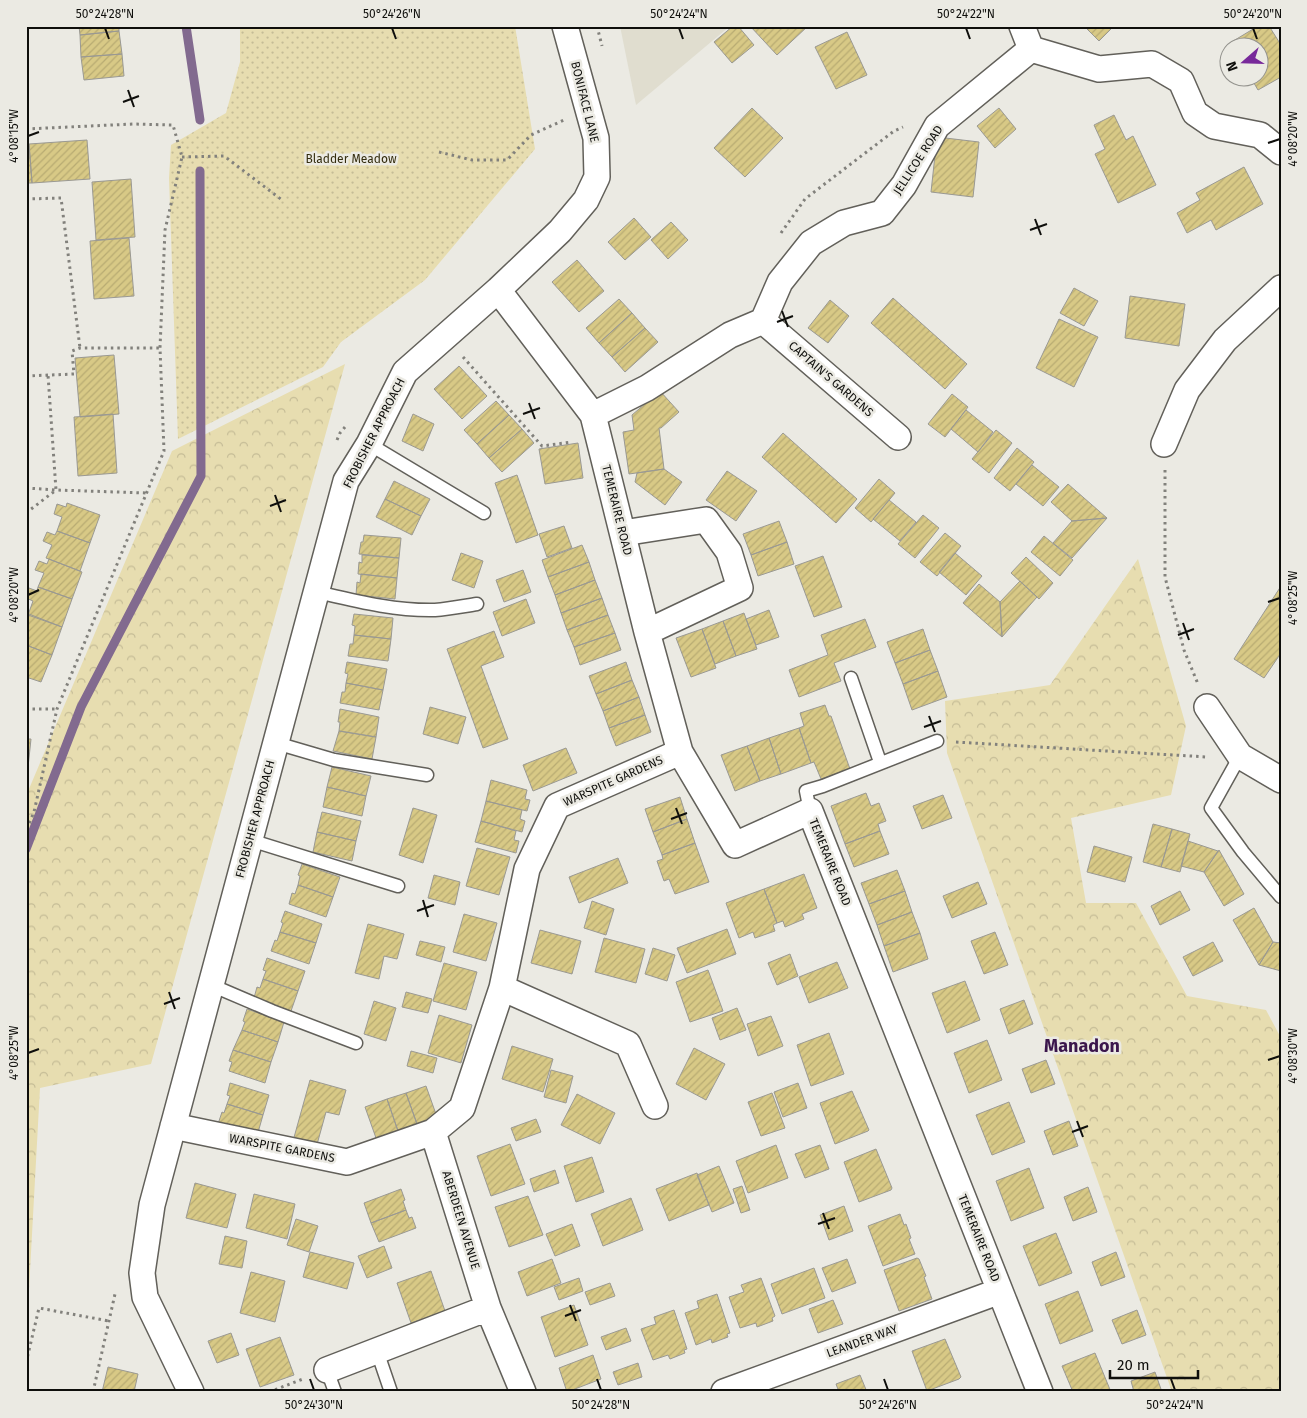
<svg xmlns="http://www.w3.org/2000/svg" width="1307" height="1418" viewBox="0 0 1307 1418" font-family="'Fira Sans',sans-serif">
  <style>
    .built { fill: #e0ddcf }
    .green { fill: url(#green-dots) }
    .forest { fill: url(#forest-crowns) }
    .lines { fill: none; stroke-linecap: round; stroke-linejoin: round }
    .stream { stroke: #826a8f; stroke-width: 9 }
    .building { fill: url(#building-hatch); stroke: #9a9993 }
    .service-casing { stroke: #62605a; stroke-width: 15 }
    .minor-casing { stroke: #62605a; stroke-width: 28 }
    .path { stroke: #82817c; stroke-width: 3; stroke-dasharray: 2.5 4; stroke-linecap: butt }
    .service { stroke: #fff; stroke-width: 12 }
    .minor { stroke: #fff; stroke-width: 25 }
    .ticks { fill: none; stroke: #0f0f0c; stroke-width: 2 }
    .labels { text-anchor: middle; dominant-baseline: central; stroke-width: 5; stroke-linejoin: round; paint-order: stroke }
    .street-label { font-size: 12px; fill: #0f0f0c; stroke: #ebeae3 }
    .park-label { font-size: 12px; fill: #342d0f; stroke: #ebeae3 }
    .district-label { font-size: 18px; font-weight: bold; fill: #3b164c; stroke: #ebeae3 }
    .neatline { fill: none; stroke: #0f0f0c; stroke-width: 2 }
    .ticks-label { font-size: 12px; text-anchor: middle; fill: #0f0f0c }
  </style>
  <defs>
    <pattern id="green-dots" width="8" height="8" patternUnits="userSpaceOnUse" patternTransform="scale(1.25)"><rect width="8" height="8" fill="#e7ddb0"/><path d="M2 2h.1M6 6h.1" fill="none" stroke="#c5bc96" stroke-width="1.8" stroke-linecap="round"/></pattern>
    <pattern id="forest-crowns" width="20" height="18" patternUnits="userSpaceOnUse" patternTransform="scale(1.25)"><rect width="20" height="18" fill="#e7ddb0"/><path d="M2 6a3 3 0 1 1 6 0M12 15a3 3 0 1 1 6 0" fill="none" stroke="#c5bc96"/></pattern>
    <pattern id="building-hatch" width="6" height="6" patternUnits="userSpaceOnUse" patternTransform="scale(1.25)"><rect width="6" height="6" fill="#d8c986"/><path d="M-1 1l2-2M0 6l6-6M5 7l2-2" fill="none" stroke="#b8ab72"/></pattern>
  </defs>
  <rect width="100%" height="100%" fill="#ebeae3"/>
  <!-- built -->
  <path class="built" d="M620,26H730L636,105Z"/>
  <!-- green -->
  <path class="green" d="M240,26H515L535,149L425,280L341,342L323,367L178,439L169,178L171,145L226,113L240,62Z"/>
  <!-- forest -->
  <path class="forest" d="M345,364L151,1064L40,1088L28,1308L26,1316V796L172,451Z
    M1138,559L1186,726L1171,795L1071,818L1086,903H1136L1187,996L1266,1010L1281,1038V1392H1172L947,753L945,701L1050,685Z"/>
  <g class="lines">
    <!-- stream -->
    <path class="stream" d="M186,26L200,120
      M26,849L81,707L201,476L200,171"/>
  </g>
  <!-- building -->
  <path class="building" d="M79,26H119V31L80,35Z
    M733,26H738L754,45L732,63L714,42Z
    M750,26H808L777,55Z
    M1084,26H1114L1099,41Z
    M1258,26H1269L1281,45V77L1258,90L1251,78H1260V48H1232L1230,43Z
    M119,31L122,54L81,57L80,35Z
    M847,32L867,75L836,89L815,47Z
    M122,54L124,76L84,80L81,57Z
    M752,108L783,138L745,177L714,148Z
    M999,108L1016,129L995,148L977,126Z
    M1114,115L1126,140L1133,136L1156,185L1118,203L1095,154L1105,149L1094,125Z
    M937,137L979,142L973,197L931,192Z
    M87,140L90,179L32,183L29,144Z
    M26,144H29L32,183H26Z
    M1244,167L1263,204L1216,230L1211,220L1187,233L1177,213L1200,200L1196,193Z
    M131,179L135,237L96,240L92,182Z
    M634,218L651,237L625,260L608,242Z
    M671,222L688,240L668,259L651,240Z
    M129,238L134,296L94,299L90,241Z
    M577,260L604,291L579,312L552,282Z
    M1074,288L1098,301L1084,326L1060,313Z
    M1130,296L1185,304L1179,346L1125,338Z
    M893,298L967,364L945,389L871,323Z
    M619,299L632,313L599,343L586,328Z
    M830,300L849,316L828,343L808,328Z
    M632,313L645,328L612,357L599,343Z
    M1059,319L1098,337L1074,387L1036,368Z
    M645,328L658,342L625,372L612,357Z
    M114,355L119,414L80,417L75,358Z
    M459,366L487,396L462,419L434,389Z
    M660,391L679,412L661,428H659L664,469L629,474L623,432L634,430L632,415Z
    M952,394L968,407L945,437L928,424Z
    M496,401L509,415L477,444L464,430Z
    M966,410L993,432L978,452L951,429Z
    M113,414L117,473L78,476L74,417Z
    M413,414L434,424L423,451L402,441Z
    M509,415L522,429L489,458L477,444Z
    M522,429L534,443L502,472L489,458Z
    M996,430L1012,443L989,473L972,459Z
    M783,433L857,499L836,523L762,457Z
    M578,443L583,478L545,484L539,449Z
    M1017,448L1034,462L1010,491L994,478Z
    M1032,465L1059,487L1043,506L1016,484Z
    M664,469L682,482L665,505L635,482L637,473Z
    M727,471L757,491L736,521L706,500Z
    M517,475L538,535L516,543L495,483Z
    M879,479L895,493L871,522L855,508Z
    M394,481L430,499L421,516L385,499Z
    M1068,484L1107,518L1072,521L1051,502Z
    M385,499L421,516L412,535L376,517Z
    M889,500L916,522L900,541L873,519Z
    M67,503L100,515L90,543L57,531L62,517L54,514L57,504L66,507Z
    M923,515L939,528L915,558L898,544Z
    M1107,518L1072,558L1053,543L1072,521Z
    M779,521L787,542L751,555L743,534Z
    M564,526L572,548L547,557L539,534Z
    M57,531L90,543L80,571L46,558L52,545L43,541L47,532L55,535Z
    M945,533L961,546L937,576L920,562Z
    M364,535L401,538L399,558L359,554L361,542H363Z
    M1044,536L1073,560L1060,576L1031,552Z
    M787,542L794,564L758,576L751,555Z
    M582,545L589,562L548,577L542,560Z
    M461,553L483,561L474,588L452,580Z
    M955,553L982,576L966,595L939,572Z
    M362,555L399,558L397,578L358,574L359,562L362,563Z
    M823,556L842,607L814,617L795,566Z
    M1026,557L1053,583L1039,599L1011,573Z
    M49,559L82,572L72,599L38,587L44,573L35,570L39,561L47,564Z
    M589,562L595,580L555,595L548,577Z
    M523,570L531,592L504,602L496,580Z
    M361,574L397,578L395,599L356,595L357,582L360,583Z
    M595,580L602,598L561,613L555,595Z
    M1020,581L1037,597L1002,637L1000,602Z
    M979,584L1000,602L1002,637L963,603Z
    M1281,586V653L1264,678L1234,659Z
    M38,587L72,599L62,627L28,615L33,601L26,598L29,588L37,591Z
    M602,598L608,615L567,630L561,613Z
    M526,599L535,623L502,636L493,612Z
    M769,610L779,637L756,645L746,619Z
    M744,613L757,649L736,656L723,621Z
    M29,614L62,627L52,655L26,645V619Z
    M354,614L393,618L391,639L354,635L355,626L352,625Z
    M608,615L615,633L574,647L567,630Z
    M865,619L876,647L834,663L841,681L799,697L789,670L828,655L821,635Z
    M723,621L736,656L715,664L702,629Z
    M702,629L716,668L691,677L676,638Z
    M923,629L930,650L895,663L887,642Z
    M494,631L504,657L481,666L508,739L483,748L447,649Z
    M615,633L621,650L580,665L574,647Z
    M354,635L391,639L388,661L348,656L350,644H353Z
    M26,645L52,655L41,682L26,677Z
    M930,650L938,671L903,684L895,663Z
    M347,662L387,669L383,690L346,683L348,674L345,673Z
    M626,662L632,680L596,694L589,676Z
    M938,671L947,697L912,710L903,684Z
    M632,680L639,697L603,711L596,694Z
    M346,683L383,690L379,710L340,703L342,692H345Z
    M639,697L645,715L609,728L603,711Z
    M825,705L829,716H831L850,769L821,779L814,762L811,763L799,728L804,726L800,713Z
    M430,707L466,717L458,744L423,734Z
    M340,709L379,717L376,737L339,731L340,722H338Z
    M645,715L651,732L616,746L609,728Z
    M799,728L811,763L781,774L769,738Z
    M339,731L376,737L372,759L333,751Z
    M769,738L781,774L760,781L747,746Z
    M26,739H31L27,777H26Z
    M747,746L760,781L735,791L721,755Z
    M566,748L577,773L533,791L523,765Z
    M332,767L371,776L366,796L327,787Z
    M491,780L527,790L525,799L530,800L527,811L486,801Z
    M327,787L366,796L362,816L323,807Z
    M866,793L871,806L879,803L886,821L878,824L880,831L845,844L831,806Z
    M943,795L952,818L922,829L913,806Z
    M680,797L687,819L653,832L645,809Z
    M486,801L522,810L520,819L525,821L522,832L481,821Z
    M413,808L437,815L423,863L399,855Z
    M322,812L361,821L356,841L317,832Z
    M687,819L695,843L662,855L653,832Z
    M481,821L516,831L514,840L519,841L516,853L475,842Z
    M1153,824L1172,829L1161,867L1143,862Z
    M1172,829L1190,834L1180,872L1161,867Z
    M880,831L889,854L854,867L845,844Z
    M317,832L356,841L352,861L313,852Z
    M1188,841L1218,851L1204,872L1181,866Z
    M695,843L709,882L675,894L669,879L664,881L657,861L663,859L662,855Z
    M1094,846L1132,857L1125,882L1087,872Z
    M477,848L510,857L499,895L466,886Z
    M1219,850L1244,894L1224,906L1204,872Z
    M618,858L628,883L579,903L569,877Z
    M302,864L340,877L333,897L298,885L300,876L298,875Z
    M897,870L905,891L869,904L861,883Z
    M804,874L817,908L802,914L804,919L785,927L783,921L777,923L764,889Z
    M434,875L460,882L455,905L428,898Z
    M978,882L987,904L952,918L943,896Z
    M298,885L333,897L326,917L289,904L292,893L295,894Z
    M764,889L777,923L773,925L775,931L755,938L753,932L739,938L726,903Z
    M905,891L912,912L877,925L869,904Z
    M1180,891L1190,910L1160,925L1151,906Z
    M592,901L614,909L606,935L584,928Z
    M1254,908L1273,942L1259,965L1233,920Z
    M285,911L322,924L316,943L280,932L283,923L281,922Z
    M912,912L920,933L884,946L877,925Z
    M464,914L497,923L486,961L453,952Z
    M368,924L404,934L397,959L384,956L379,979L355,973Z
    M727,929L736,954L687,973L677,948Z
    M540,930L581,941L572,974L531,963Z
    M280,932L316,943L309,964L271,951L275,940L277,941Z
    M995,932L1008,965L984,974L971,941Z
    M920,933L928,959L893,972L884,946Z
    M604,938L645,949L636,983L595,972Z
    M420,941L445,947L441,962L416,955Z
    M1213,942L1223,961L1193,976L1183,957Z
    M1273,942L1281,943V971L1259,965Z
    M653,948L675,955L667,981L645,974Z
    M790,954L798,976L777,985L768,963Z
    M267,958L305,971L298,991L263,979L266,971L263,970Z
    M837,962L848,988L809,1003L799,977Z
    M444,963L477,972L466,1010L433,1001Z
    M708,970L723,1011L690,1022L676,982Z
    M263,979L298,991L291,1011L254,998L257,987L260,988Z
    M965,981L980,1020L947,1033L932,993Z
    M406,992L432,999L428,1013L402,1007Z
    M1024,1000L1033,1024L1009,1034L1000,1009Z
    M374,1001L396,1008L386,1041L364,1034Z
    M737,1008L746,1030L720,1040L712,1018Z
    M247,1009L284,1022L278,1042L242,1030L245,1022L243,1021Z
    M439,1015L472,1025L461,1063L428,1053Z
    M771,1016L783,1046L758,1056L747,1024Z
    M242,1030L278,1042L271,1062L233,1050Z
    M829,1033L844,1074L811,1086L797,1045Z
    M987,1040L1002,1080L969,1093L954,1053Z
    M512,1046L553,1059L543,1092L502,1079Z
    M694,1048L725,1064L706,1100L676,1084Z
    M233,1050L271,1062L265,1083L229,1071L232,1062L229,1061Z
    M411,1051L437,1058L433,1073L407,1066Z
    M1046,1060L1055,1084L1031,1093L1022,1069Z
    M551,1070L573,1076L566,1103L544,1097Z
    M310,1080L346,1090L339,1115L326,1112L316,1148L293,1141Z
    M230,1083L269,1095L263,1115L227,1104L230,1096L227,1095Z
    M798,1083L807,1108L783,1117L774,1092Z
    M426,1086L437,1117L417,1124L406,1093Z
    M852,1091L869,1130L868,1131L835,1144L820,1103Z
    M406,1093L417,1124L398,1131L387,1099Z
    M772,1093L785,1128L761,1136L748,1102Z
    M577,1094L615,1113L600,1144L561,1125Z
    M387,1099L398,1131L376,1138L365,1107Z
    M1009,1102L1025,1142L992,1155L976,1115Z
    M227,1104L263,1115L257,1136L218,1124L222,1112L224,1113Z
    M536,1119L541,1132L516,1141L511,1128Z
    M1069,1121L1078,1146L1053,1155L1044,1131Z
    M510,1144L525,1184L491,1196L477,1156Z
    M776,1145L788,1178L748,1193L736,1161Z
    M820,1145L829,1169L805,1178L795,1154Z
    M876,1149L892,1188L891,1190L859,1202L844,1162Z
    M592,1157L604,1192L576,1202L564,1166Z
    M719,1166L734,1203L712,1212L697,1175Z
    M1029,1168L1044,1208L1011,1221L996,1181Z
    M555,1170L559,1183L534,1192L530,1179Z
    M697,1173L709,1205L669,1221L656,1189Z
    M195,1183L236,1194L227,1228L186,1218Z
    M742,1186L750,1210L741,1213L733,1189Z
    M1088,1187L1097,1212L1073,1221L1064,1197Z
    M401,1189L405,1200L403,1201L406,1210L371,1223L364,1203Z
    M254,1194L295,1204L287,1239L246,1228Z
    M528,1196L543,1235L509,1247L495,1207Z
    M631,1198L643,1230L603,1246L591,1214Z
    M844,1206L853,1231L829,1240L820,1215Z
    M406,1210L409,1218L412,1217L416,1228L379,1242L371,1223Z
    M900,1214L904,1225L906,1224L911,1238L909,1239L915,1254L883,1266L868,1226Z
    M296,1219L318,1226L309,1252L287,1245Z
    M572,1224L580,1246L555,1256L546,1234Z
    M1056,1233L1072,1273L1039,1286L1023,1246Z
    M225,1236L247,1241L242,1268L219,1264Z
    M384,1246L392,1268L367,1278L358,1256Z
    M310,1252L354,1263L347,1289L303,1277Z
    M1116,1252L1125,1277L1101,1286L1092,1262Z
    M917,1258L919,1259L926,1276L924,1277L932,1299L899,1311L884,1270Z
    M552,1259L561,1283L527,1296L518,1272Z
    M847,1259L856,1283L832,1292L822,1268Z
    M814,1268L825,1298L782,1314L771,1284Z
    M431,1271L445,1311L411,1323L397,1283Z
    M251,1272L285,1281L275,1322L240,1313Z
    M579,1278L583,1291L559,1300L554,1287Z
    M761,1278L775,1316L772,1318L773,1321L757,1327L756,1323L740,1328L729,1297L744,1292L741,1285Z
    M610,1283L615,1296L590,1305L585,1292Z
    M1078,1291L1093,1331L1060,1344L1045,1304Z
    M717,1294L730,1333L727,1334L728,1337L712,1343L711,1339L696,1345L685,1313L699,1308L697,1301Z
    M833,1300L843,1324L818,1333L809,1309Z
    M574,1305L588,1345L555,1357L541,1317Z
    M674,1310L687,1349L684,1350L685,1353L670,1359L668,1355L653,1360L641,1329L656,1324L654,1317Z
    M1137,1310L1146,1335L1122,1344L1112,1320Z
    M626,1328L631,1341L606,1350L601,1337Z
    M231,1333L239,1355L217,1363L208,1341Z
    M280,1337L294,1375L260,1387L246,1349Z
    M945,1339L961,1377L959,1379L927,1391L912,1351Z
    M1095,1353L1111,1392H1073L1062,1366Z
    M593,1355L601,1379L567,1392L559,1368Z
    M638,1363L642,1377L618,1385L613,1372Z
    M108,1367L138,1374L134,1392H102Z
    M1155,1372L1162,1392H1134L1131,1381Z
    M860,1375L867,1392H839L836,1384Z"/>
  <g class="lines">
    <defs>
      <path id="service" d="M369,444L484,513
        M317,592C356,601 395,611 435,610C449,609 464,606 477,604
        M851,678L880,762
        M276,743L334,760L427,775
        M1240,756L1211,808L1243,852L1281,897
        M810,811L806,791L823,786L937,741
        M250,840L398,886
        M211,985L272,1011L356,1043
        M377,1351L391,1392
        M327,1370L335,1392"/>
      <path id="minor" d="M1022,26L1031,49
        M1031,49L1099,69L1152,64L1181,81L1195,113L1214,126L1260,135L1281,152
        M498,290L593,415L647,632L680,752L735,845L810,811L1040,1392
        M763,321L898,437
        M593,415L647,388L730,335L763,321L780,282L811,243L844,223L882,213L904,185L937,126L1031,49
        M1164,444L1187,390L1225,340L1281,288
        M623,533L706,520L729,552L740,588L647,632
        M1207,707L1240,756L1281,780
        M502,988L628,1044L655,1106
        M173,1126L347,1162L433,1132L462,1108L502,988L527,869L557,806L680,752
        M433,1132L488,1308L523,1392
        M327,1370L488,1308
        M191,1392L145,1297L142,1273L152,1205L346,481L369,444L405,372L498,290L560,231L586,200L597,177L596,138L565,26
        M724,1392L1000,1291"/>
    </defs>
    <!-- service casing -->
    <use href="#service" class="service-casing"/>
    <!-- minor casing -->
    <use href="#minor" class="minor-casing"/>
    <!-- path -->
    <path class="path" d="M597,26L602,46
      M26,129L133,124L173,125L182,157L165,230L160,348L164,451L57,709L34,812L26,831
      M439,152L472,160H507L531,135L564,120
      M182,157L224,156L282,200
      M26,199L61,198L80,348
      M781,233L805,199L894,131L903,127
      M463,357L542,446L572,442
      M26,376L74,374L72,351L80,348H160
      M337,440L340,433L345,427
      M1165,470V577L1184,650L1198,684
      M26,488L56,490L147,493
      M26,513L56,490L48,375
      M26,709H57
      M956,742L1207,757
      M26,1363L39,1308L109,1321
      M93,1392L115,1294
      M269,1392L303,1379"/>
    <!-- service -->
    <use href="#service" class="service"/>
    <!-- minor -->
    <use href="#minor" class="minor"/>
  </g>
  <!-- ticks -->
  <path class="ticks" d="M105,28L109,39M392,28L396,39M679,28L683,39M966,28L970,39M1253,28L1257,39M128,90L134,107M123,102L139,96M28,136L39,132M1268,143L1280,139M1035,219L1041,235M1030,230L1047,224M782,311L788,327M777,322L793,316M529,403L535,419M523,414L540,408M275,495L281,512M270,506L286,500M28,595L39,590M1268,602L1280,598M1183,623L1189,640M1178,635L1194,629M929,716L935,732M924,727L941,721M676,808L682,824M671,819L687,813M423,900L428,917M417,911L434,905M169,992L175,1009M164,1004L180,998M28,1053L39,1049M1268,1060L1280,1056M1077,1121L1083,1137M1072,1132L1088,1126M823,1213L829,1229M818,1224L835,1218M570,1305L576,1321M565,1316L581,1310M310,1379L314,1390M597,1379L601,1390M884,1379L888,1390M1171,1379L1175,1390"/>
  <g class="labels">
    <!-- street labels -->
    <g class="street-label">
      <text transform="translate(585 102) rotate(76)">BONIFACE LANE</text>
      <text transform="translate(918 160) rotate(-57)">JELLICOE ROAD</text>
      <text transform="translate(831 379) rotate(41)">CAPTAIN'S GARDENS</text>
      <text transform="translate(374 433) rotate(-63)">FROBISHER APPROACH</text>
      <text transform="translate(617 510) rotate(76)">TEMERAIRE ROAD</text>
      <text transform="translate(613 781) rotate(-24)">WARSPITE GARDENS</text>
      <text transform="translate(255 819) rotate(-75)">FROBISHER APPROACH</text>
      <text transform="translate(830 862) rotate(68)">TEMERAIRE ROAD</text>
      <text transform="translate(282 1148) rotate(11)">WARSPITE GARDENS</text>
      <text transform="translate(461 1220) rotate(73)">ABERDEEN AVENUE</text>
      <text transform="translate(979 1238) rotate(68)">TEMERAIRE ROAD</text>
      <text transform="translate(862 1341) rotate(-20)">LEANDER WAY</text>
    </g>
    <!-- park labels -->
    <g class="park-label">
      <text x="351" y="159">Bladder Meadow</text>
    </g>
    <!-- district labels -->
    <g class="district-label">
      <text x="1082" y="1046">Manadon</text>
    </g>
  </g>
  <!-- border -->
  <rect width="1307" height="1418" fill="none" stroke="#ebeae3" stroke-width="55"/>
  <!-- north arrow -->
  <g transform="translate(1244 62) rotate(250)"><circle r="24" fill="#ebeae3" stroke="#93928d"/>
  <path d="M0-4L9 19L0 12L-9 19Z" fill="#78299a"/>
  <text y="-8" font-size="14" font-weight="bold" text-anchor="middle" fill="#0f0f0c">N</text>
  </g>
  <!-- scale -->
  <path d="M1110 1370v8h88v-8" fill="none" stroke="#0f0f0c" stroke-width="2.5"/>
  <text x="1117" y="1370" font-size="15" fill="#0f0f0c" stroke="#ebeae3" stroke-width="4" paint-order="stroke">20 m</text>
  <rect x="28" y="28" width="1252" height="1362" class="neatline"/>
  <g class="ticks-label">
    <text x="105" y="18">50°24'28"N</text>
    <text x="392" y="18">50°24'26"N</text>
    <text x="679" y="18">50°24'24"N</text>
    <text x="966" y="18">50°24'22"N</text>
    <text x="1253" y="18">50°24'20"N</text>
    <text transform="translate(14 136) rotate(-90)" y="4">4°08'15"W</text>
    <text transform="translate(1293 139) rotate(-90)" y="4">4°08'20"W</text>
    <text transform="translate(14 595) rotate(-90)" y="4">4°08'20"W</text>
    <text transform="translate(1293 598) rotate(-90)" y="4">4°08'25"W</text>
    <text transform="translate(14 1053) rotate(-90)" y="4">4°08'25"W</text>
    <text transform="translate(1293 1056) rotate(-90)" y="4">4°08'30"W</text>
    <text x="314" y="1409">50°24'30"N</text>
    <text x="601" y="1409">50°24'28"N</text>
    <text x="888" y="1409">50°24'26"N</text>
    <text x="1175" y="1409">50°24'24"N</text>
  </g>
</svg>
